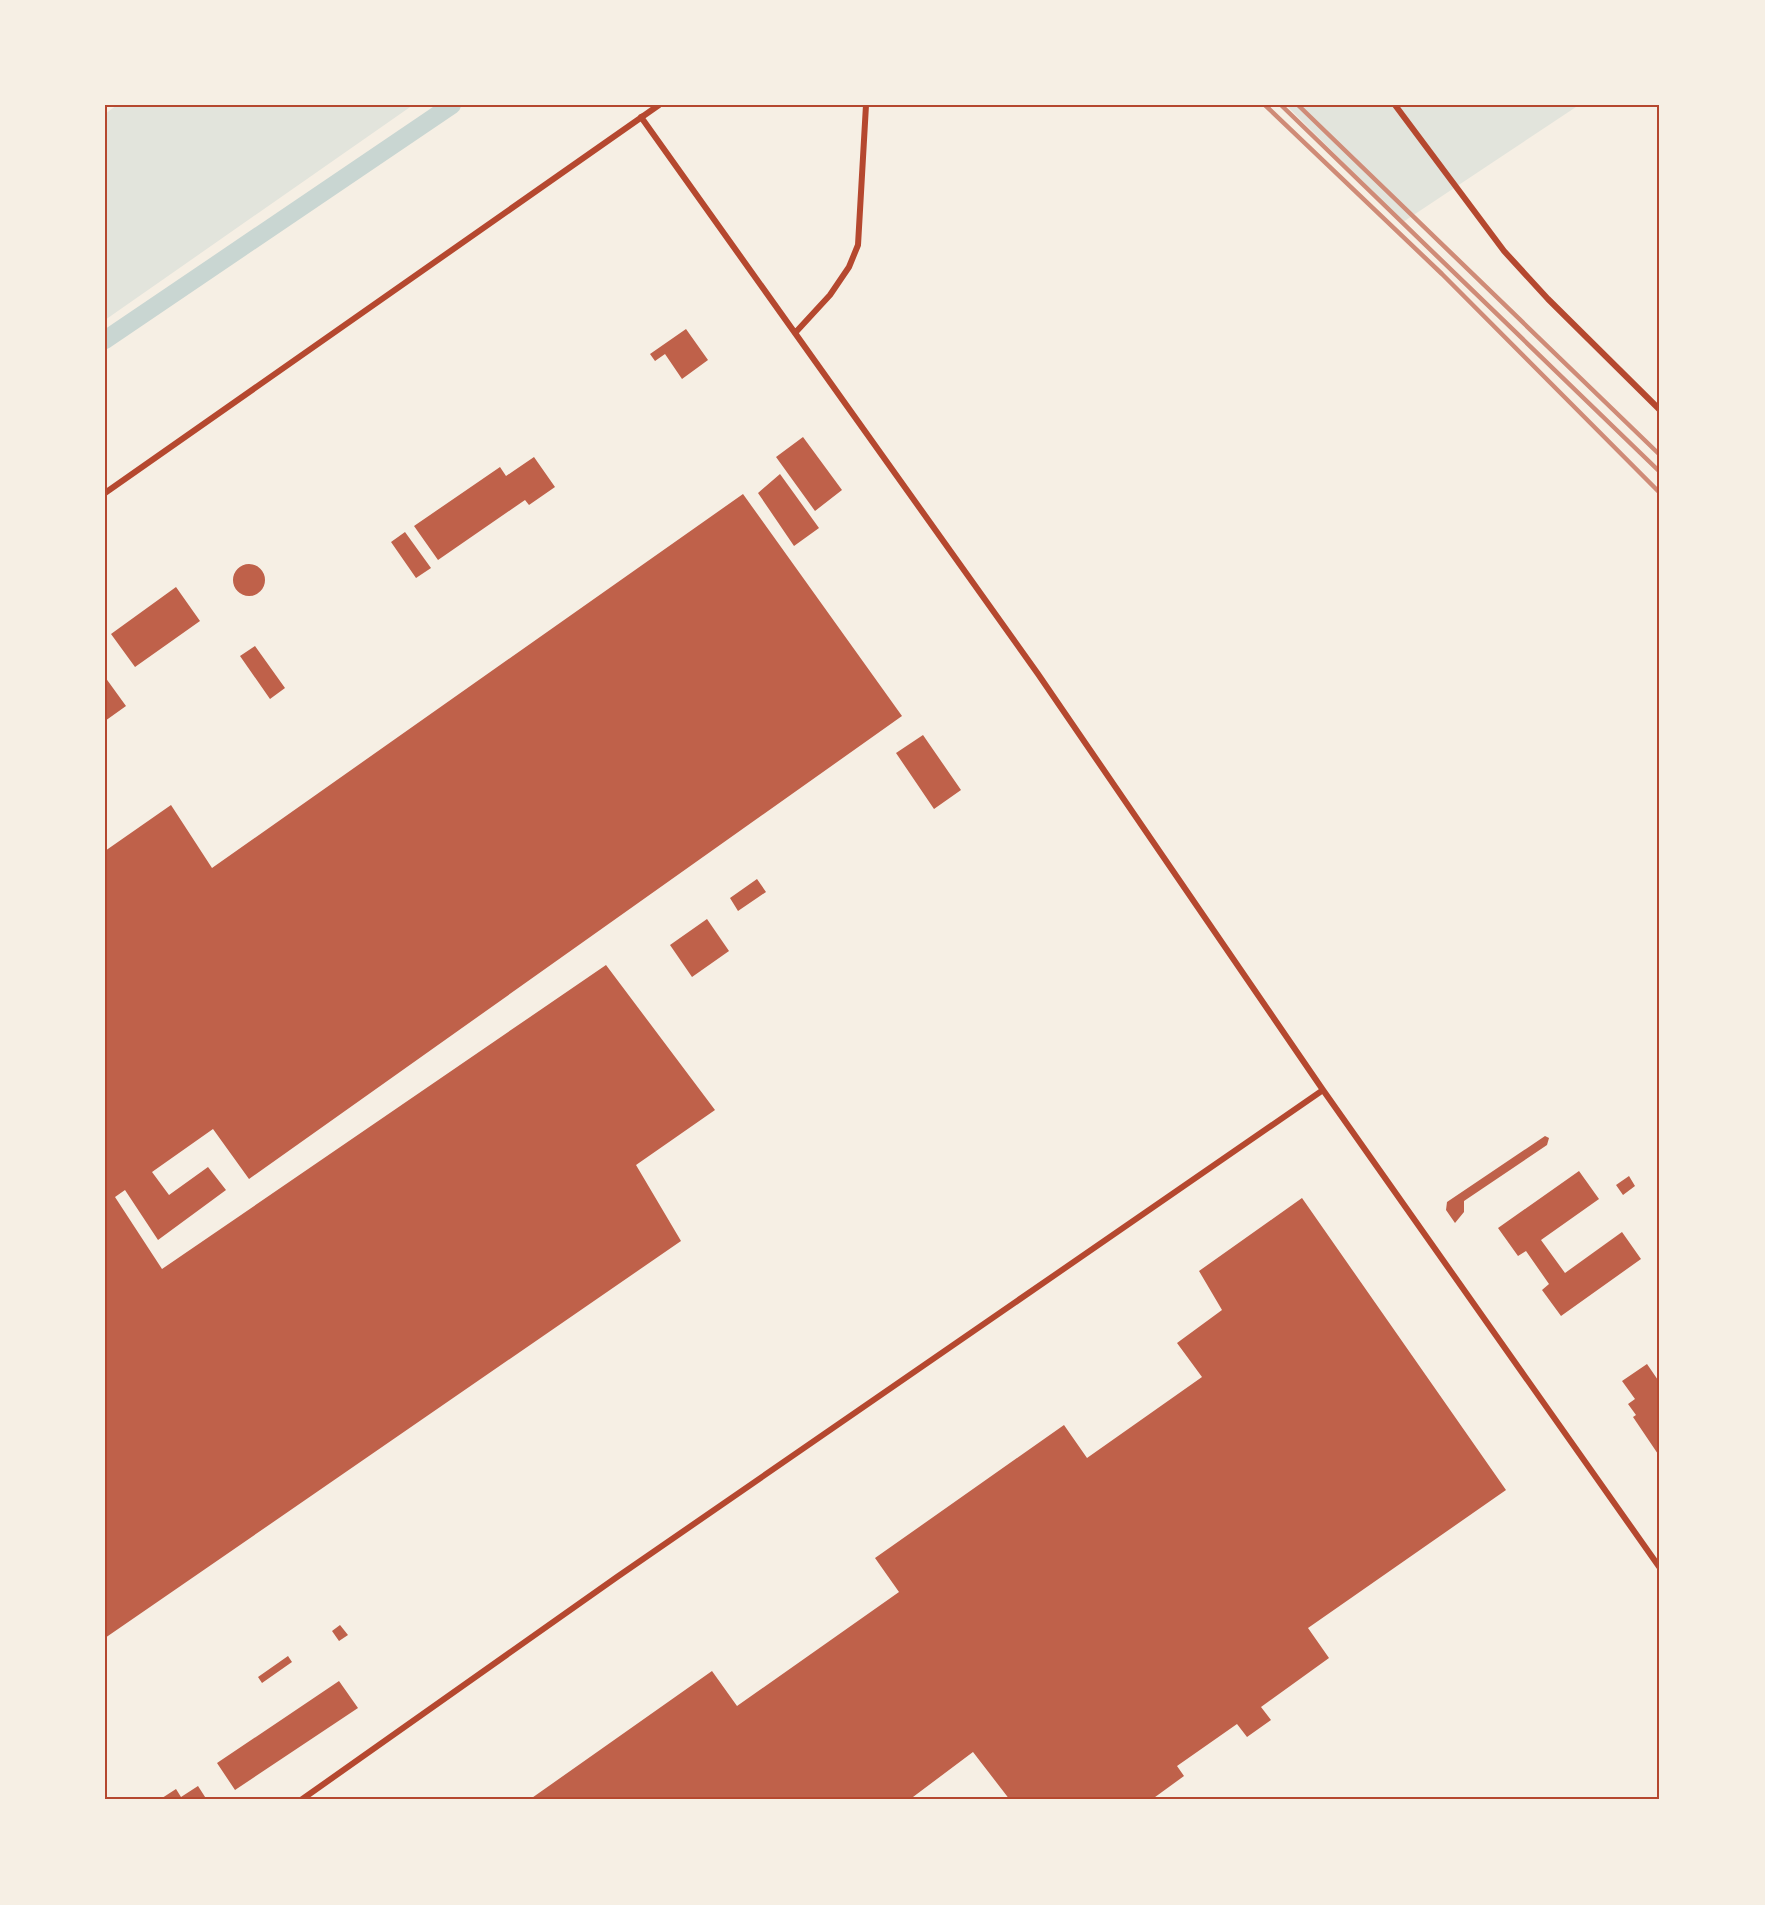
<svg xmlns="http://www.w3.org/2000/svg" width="1765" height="1905" viewBox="0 0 1765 1905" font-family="Arial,sans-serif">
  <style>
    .green { fill: #e2e4dc }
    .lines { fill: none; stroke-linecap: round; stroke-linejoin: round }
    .canal { stroke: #c9d6d2; stroke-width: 18 }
    .building { fill: #bf614a }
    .service { stroke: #b5482f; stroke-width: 4 }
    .minor { stroke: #b5482f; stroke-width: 6 }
    .rail { stroke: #cf8b77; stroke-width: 4.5 }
    .neatline { fill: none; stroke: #b5482f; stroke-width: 2 }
  </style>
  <rect width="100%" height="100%" fill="#f6efe4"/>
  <!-- green -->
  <path class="green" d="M117,105H413L105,320V114Z
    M1286,105H1579L1403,222Z"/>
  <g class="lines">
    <!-- canal -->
    <path class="canal" d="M105,340L452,105"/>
  </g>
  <!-- building -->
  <path class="building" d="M686,329L708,360L682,379L665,354L655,361L650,354Z
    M803,437L842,490L815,511L776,457Z
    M534,457L555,487L529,505L525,500L438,560L414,526L500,467L506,476Z
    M780,474L819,528L794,546L758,493Z
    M743,494L902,716L249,1179L213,1129L152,1172L169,1195L208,1167L226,1190L158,1240L125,1190L115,1197L162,1269L606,965L715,1110L636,1165L681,1241L105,1638V851L171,805L212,868Z
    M405,532L431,568L416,578L391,542Z
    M233 580a16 16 0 1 1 32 0a16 16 0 1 1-32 0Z
    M176,587L200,621L135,667L111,634Z
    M255,646L285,688L270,699L240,656Z
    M105,677L126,706L105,721Z
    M923,735L961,790L934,809L896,753Z
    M757,879L766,892L738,911L730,898Z
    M707,919L729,951L692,977L670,945Z
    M1545,1136L1549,1138L1547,1145L1464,1201V1212L1455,1223L1446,1210L1447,1202Z
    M1579,1171L1599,1199L1541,1240L1565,1273L1622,1232L1641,1259L1561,1316L1542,1290L1549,1284L1526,1251L1518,1256L1498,1228Z
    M1629,1176L1635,1186L1623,1195L1616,1185Z
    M1302,1198L1506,1490L1308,1628L1329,1658L1261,1707L1271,1720L1247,1737L1237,1724L1177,1766L1184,1776L1151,1800H1062L1060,1798L1057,1800H1010L973,1752L909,1800H529L712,1671L737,1706L899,1592L875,1558L1064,1425L1087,1458L1202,1377L1177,1343L1222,1310L1199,1271Z
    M1647,1364L1660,1383V1457L1633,1417L1636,1415L1628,1404L1635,1399L1622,1381Z
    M340,1625L348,1635L339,1641L332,1631Z
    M288,1656L292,1662L262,1683L258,1677Z
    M339,1681L358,1708L235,1790L217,1763Z
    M198,1786L207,1800H159L176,1789L181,1797Z"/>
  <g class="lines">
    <!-- service -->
    <path class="service" d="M105,106L106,105"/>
    <!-- minor -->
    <path class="minor" d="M1395,105L1504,251L1548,299L1660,410
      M641,117L1038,674L1323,1090L1660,1568
      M795,333L830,295L849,267L858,245L866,105
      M105,493L659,105
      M301,1800L617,1577L1323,1090"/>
    <!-- rail -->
    <path class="rail" d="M1265,105L1442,274L1660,493
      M1281,105L1660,472
      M1298,105L1660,455"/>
  </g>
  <!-- border -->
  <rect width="1765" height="1905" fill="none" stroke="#f6efe4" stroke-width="213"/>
  <rect x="106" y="106" width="1552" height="1692" class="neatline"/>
</svg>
